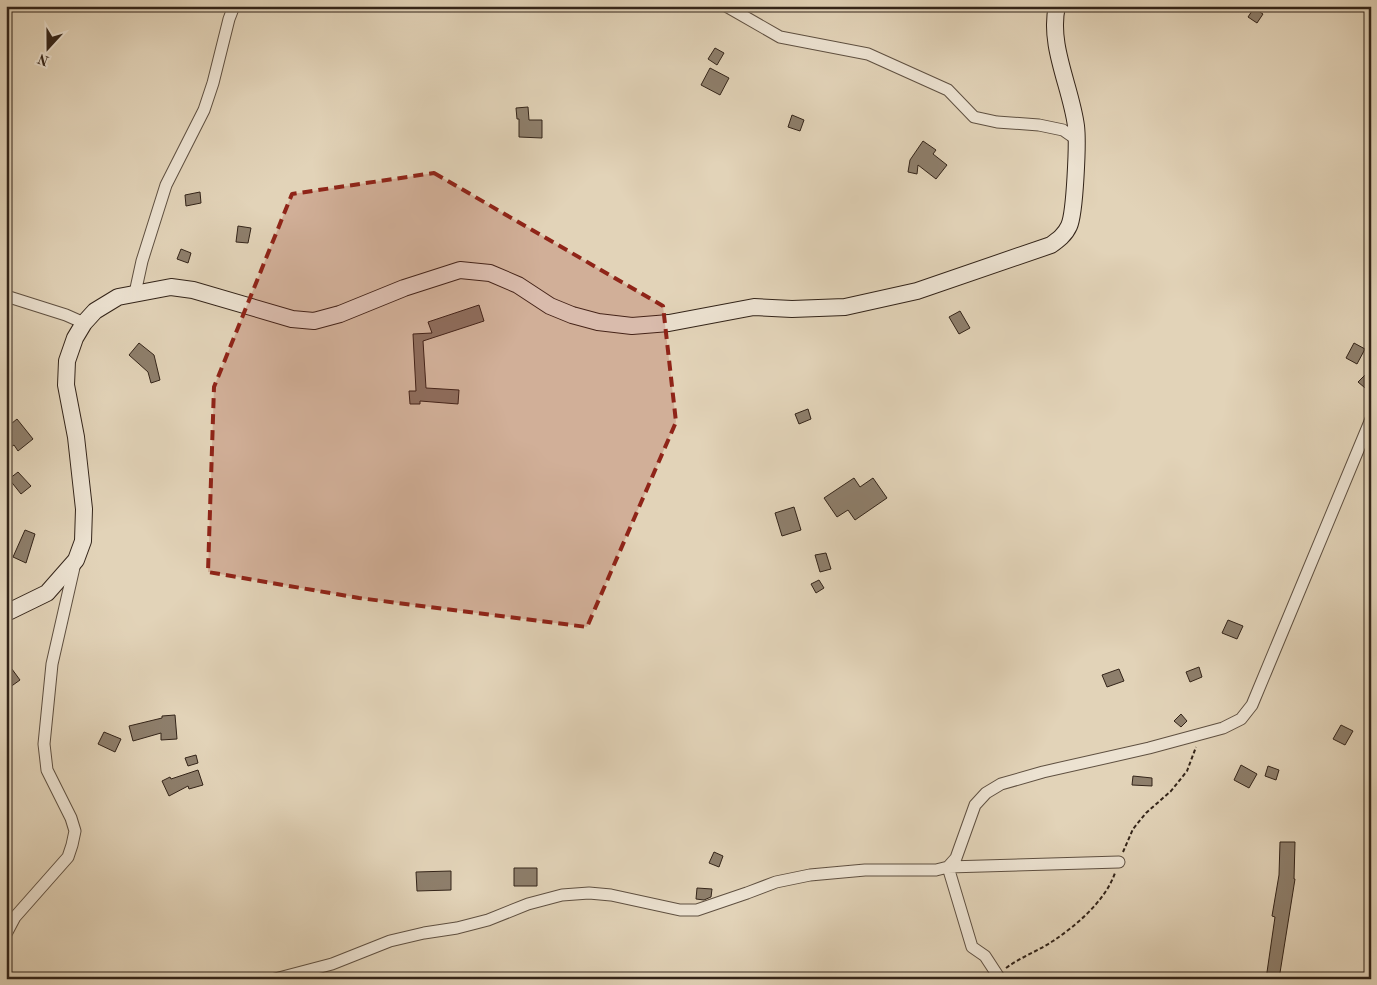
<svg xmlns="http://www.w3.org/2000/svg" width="1377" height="985" viewBox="0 0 1377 985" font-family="'Old Standard TT',serif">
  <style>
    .building { fill: #8e7f6c; stroke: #332419 }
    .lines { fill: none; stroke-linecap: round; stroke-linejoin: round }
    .minor-casing { stroke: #5f5041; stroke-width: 13 }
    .secondary-casing { stroke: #332419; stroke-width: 18 }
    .path { stroke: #332419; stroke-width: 2; stroke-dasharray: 4 2.5; stroke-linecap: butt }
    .minor { stroke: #ece2d1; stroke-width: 11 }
    .secondary { stroke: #ece2d1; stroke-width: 16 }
    .marked { fill: #8f2418; fill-opacity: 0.2; stroke: #8f2418; stroke-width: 4; stroke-dasharray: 10 6; stroke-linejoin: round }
  </style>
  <rect width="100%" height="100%" fill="#e2d3b8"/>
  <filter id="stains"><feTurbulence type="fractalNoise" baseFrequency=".004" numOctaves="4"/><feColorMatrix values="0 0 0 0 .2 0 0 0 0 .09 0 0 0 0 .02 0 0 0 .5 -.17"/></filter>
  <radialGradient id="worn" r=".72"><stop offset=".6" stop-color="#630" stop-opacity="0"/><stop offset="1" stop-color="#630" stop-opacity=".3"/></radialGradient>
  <!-- building -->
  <path class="building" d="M1254,8L1263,14L1257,23L1248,17Z
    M715,48L724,53L717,65L708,59Z
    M710,68L729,78L720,95L701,85Z
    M528,107L529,120H542V138L519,137V119H517L516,108Z
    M792,115L804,120L800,131L788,127Z
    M923,141L936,150L933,154L947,165L936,179L918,165L917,174L908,172L910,160Z
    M200,192L201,203L186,206L185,195Z
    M238,226L251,228L248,243L236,242Z
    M181,249L191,253L188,263L177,259Z
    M479,305L484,321L423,341L426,388L459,390L458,404L420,401V404H410L409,391H416L413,334L432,333L428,322Z
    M960,311L970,328L959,334L949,317Z
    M139,343L154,355L160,380L151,383L148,372L129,355Z
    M1354,343L1365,349L1357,364L1346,358Z
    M1366,374L1371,378V393L1358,382Z
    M808,409L811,419L799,424L795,414Z
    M17,419L33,439L18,451L14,445L6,450V428Z
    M18,472L31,486L21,494L9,479Z
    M854,478L860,487L873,478L887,498L855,520L848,510L837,517L824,498Z
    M794,507L801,530L782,536L775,513Z
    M25,530L35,534L26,563L13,557Z
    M826,553L831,569L820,572L815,555Z
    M819,580L824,588L816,593L811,584Z
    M1228,620L1243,626L1237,639L1222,633Z
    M6,661L20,680L6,690Z
    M1199,667L1202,677L1190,682L1186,672Z
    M1119,669L1124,681L1107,687L1102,675Z
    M1181,714L1187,721L1181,727L1174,721Z
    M175,715L177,739L161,740V733L133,741L129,726L162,718V716Z
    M1341,725L1353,731L1345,745L1333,739Z
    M104,732L121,739L115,752L98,744Z
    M196,755L198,763L188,766L185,758Z
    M1241,765L1257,774L1249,788L1234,780Z
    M1268,766L1279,770L1276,780L1265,776Z
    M198,770L203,785L189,789L188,786L169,796L162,781L170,777L171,779Z
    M1133,776L1152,778V786L1132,785Z
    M1280,842H1295L1294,879H1295L1279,979H1266L1275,917L1272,916L1279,875Z
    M714,852L723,856L719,867L709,863Z
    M514,868H537V886H514Z
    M451,871V890L417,891L416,872Z
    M697,888L712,889L711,897L704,900L696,899Z"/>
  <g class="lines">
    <defs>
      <path id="minor" d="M726,6L780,37L868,54L948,90L974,117L997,122L1039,125L1063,130L1076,139
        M135,293L142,261L166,185L204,110L213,83L229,19L234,6
        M6,296L66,315L84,323
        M6,934L15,917L68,857L72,845L75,831L71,818L47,770L44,744L52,664L75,563
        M275,979L332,964L390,941L424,933L457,928L488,920L528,904L562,895L589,893L611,895L680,910H697L747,893L776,882L810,875L865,870H936L948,867L956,858L975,805L986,793L1001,784L1043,772L1149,748L1223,728L1241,719L1252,705L1371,419
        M1000,979L985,956L972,947L948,867L1119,862"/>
      <path id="secondary" d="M6,613L47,593L76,560L83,541L84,509L76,437L66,385L67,361L75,338L84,323L95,311L118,297L171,287L193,290L292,319L314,321L340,314L404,288L460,270L490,273L518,285L550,306L572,315L598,322L632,326L669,323L754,307L792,309L845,307L917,291L1051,245C1058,240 1065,235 1069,226C1075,213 1078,142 1076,126C1071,87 1048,45 1057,6"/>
    </defs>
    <!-- minor casing -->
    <use href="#minor" class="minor-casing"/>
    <!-- secondary casing -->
    <use href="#secondary" class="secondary-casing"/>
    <!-- path -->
    <path class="path" d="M1123,852L1133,829L1146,813L1171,791L1187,771L1196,747
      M1006,968C1021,957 1038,951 1053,941C1077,925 1105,901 1115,873"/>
    <!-- minor -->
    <use href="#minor" class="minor"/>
    <!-- secondary -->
    <use href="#secondary" class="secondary"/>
  </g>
  <!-- marked area -->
  <path class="marked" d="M434,173L663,306L676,422L587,627L359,598L208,572L214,387L292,194Z"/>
  <!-- margin -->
  <rect width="1377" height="985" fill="none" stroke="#e2d3b8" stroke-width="25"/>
  <rect x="8" y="8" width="1362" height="970" fill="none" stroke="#332419" stroke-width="2.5"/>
  <rect x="12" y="12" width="1352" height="960" fill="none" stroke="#332419"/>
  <!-- north arrow -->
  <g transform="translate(48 48) rotate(201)" stroke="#ece2d1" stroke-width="4" paint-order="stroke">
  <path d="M0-4L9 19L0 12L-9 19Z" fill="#332419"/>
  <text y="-8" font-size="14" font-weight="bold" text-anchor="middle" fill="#332419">N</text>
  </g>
  <rect width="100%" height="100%" filter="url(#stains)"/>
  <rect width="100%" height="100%" fill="url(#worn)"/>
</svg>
